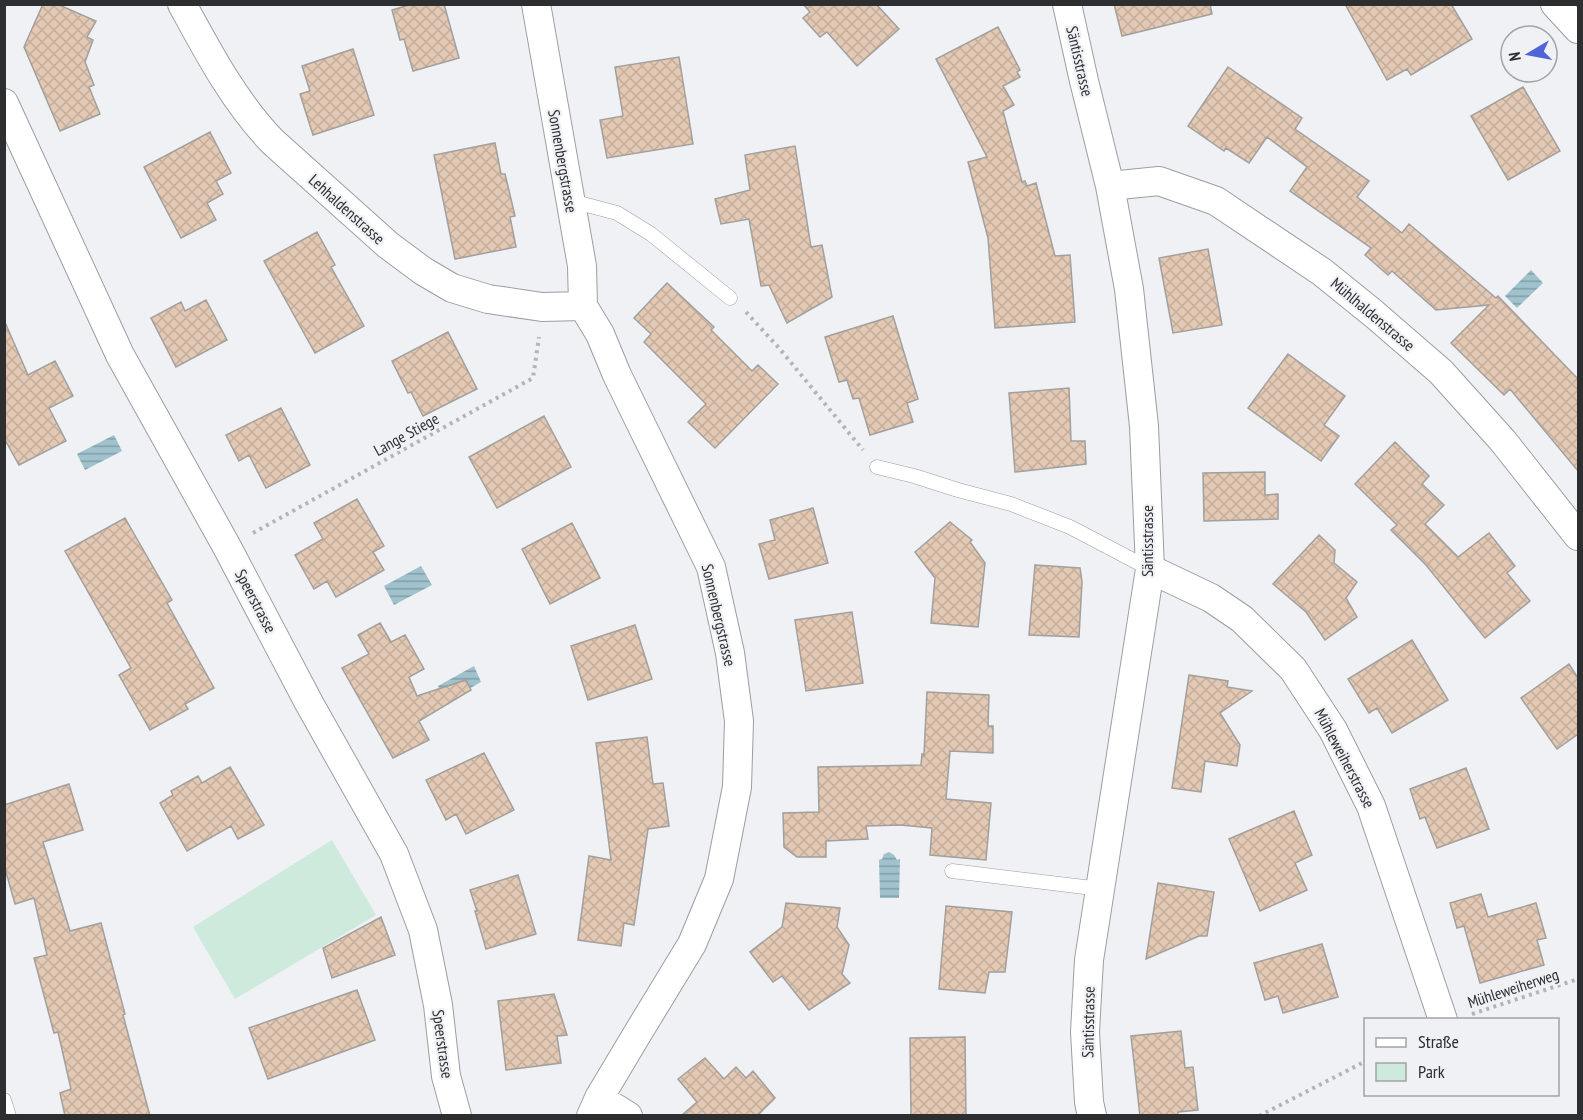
<svg xmlns="http://www.w3.org/2000/svg" width="1583" height="1120" viewBox="0 0 1583 1120" font-family="'PT Sans Narrow',sans-serif">
  <style>
    .green { fill: #ceeadc }
    .water { fill: url(#water-rules) }
    .building { fill: url(#building-cross-hatch); stroke: #a29f9d; stroke-width: 1.5 }
    .lines { fill: none; stroke-linecap: round; stroke-linejoin: round }
    .service-casing { stroke: #9b9ea0; stroke-width: 15 }
    .minor-casing { stroke: #9b9ea0; stroke-width: 30 }
    .path { stroke: #b3b4b8; stroke-width: 4; stroke-dasharray: 3 4.5; stroke-linecap: butt }
    .service { stroke: #fff; stroke-width: 14 }
    .minor { stroke: #fff; stroke-width: 28 }
    .labels { text-anchor: middle; dominant-baseline: central; stroke-width: 4.5; stroke-linejoin: round; paint-order: stroke }
    .street-label { font-size: 16px; fill: #2d2e2f; stroke: #eff1f5 }
  </style>
  <defs>
    <pattern id="water-rules" width="6" height="5" patternUnits="userSpaceOnUse" patternTransform="scale(1.5)"><rect width="6" height="5" fill="#9fc2cd"/><path d="M0 2.5h6" fill="none" stroke="#829ea7"/></pattern>
    <pattern id="building-cross-hatch" width="8" height="8" patternUnits="userSpaceOnUse" patternTransform="scale(1.5)"><rect width="8" height="8" fill="#e3c9b4"/><path d="M0 0l8 8M0 8l8-8" fill="none" stroke="#c3ad9b"/></pattern>
  </defs>
  <rect width="100%" height="100%" fill="#eff1f5"/>
  <!-- green -->
  <path class="green" d="M332,840L376,915L235,999L193,927Z"/>
  <!-- water -->
  <path class="water" d="M1531,270L1543,283L1517,308L1505,296Z
    M114,435L122,451L85,470L77,454Z
    M421,566L432,585L394,605L384,586Z
    M474,666L481,682L446,702L438,686Z
    M889,852L894,855L897,860L900,859L899,898H880L879,860L882,859L884,854Z"/>
  <!-- building -->
  <path class="building" d="M43,4H57L96,21L87,37L93,40L85,62L94,85L89,87L100,114L60,131L24,47Z
    M412,4H444L459,58L413,71L404,39L400,40L392,10Z
    M803,4H876L899,29L857,66L827,32L820,37L803,18L810,12Z
    M1114,4H1210L1212,14L1122,36Z
    M1345,4H1451L1472,39L1411,75L1407,69L1387,80Z
    M998,27L1020,70L1017,72L1020,77L1003,86L1014,105L1003,111L1022,182L1025,181L1027,186L1036,183L1055,256L1070,255L1075,322L995,328L988,238L968,162L987,157L936,59Z
    M353,49L374,115L313,135L300,94L310,91L302,66Z
    M679,57L693,144L607,158L600,120L623,116L615,67Z
    M1228,67L1302,118L1295,129L1369,181L1357,197L1402,233L1409,224L1496,298L1498,296L1578,379V471L1510,389L1504,395L1451,343L1489,305L1436,310L1392,271L1388,275L1365,255L1371,248L1290,191L1307,167L1267,137L1249,163L1226,148L1224,151L1188,126Z
    M1523,87L1560,151L1508,180L1471,116Z
    M210,132L231,173L216,181L223,194L207,203L216,220L181,238L144,167Z
    M495,143L501,174H505L515,216L510,217L516,247L455,259L434,155Z
    M795,146L811,247L822,245L832,297L787,323L769,285L761,286L749,219L721,224L715,199L750,190L745,155Z
    M317,232L335,265L331,267L364,326L315,353L264,261Z
    M1208,249L1222,325L1173,333L1159,258Z
    M667,283L714,327L711,330L752,371L758,365L778,384L715,448L688,422L706,404L644,342L651,334L634,318Z
    M206,300L227,340L176,367L151,318L181,302L185,311Z
    M893,316L918,399L907,403L913,422L870,435L859,398L853,399L847,380L839,382L825,337Z
    M4,320L28,375L55,361L73,396L49,408L66,441L19,465L4,438Z
    M448,332L477,389L423,416L411,392L408,393L392,361Z
    M1288,354L1345,396L1324,425L1339,436L1321,461L1248,408Z
    M1069,388L1071,441H1085L1086,464L1015,472L1009,393Z
    M281,408L310,465L266,488L249,455L239,461L226,435Z
    M544,416L571,467L497,508L469,457Z
    M1395,442L1429,476L1422,484L1444,505L1425,524L1458,557L1489,533L1515,566L1507,573L1530,601L1485,638L1426,565L1391,530L1397,525L1355,484Z
    M1265,472V495L1278,494V519L1204,521L1203,473Z
    M357,499L384,546L373,552L384,570L336,597L327,581L314,589L295,555L323,539L314,523Z
    M813,508L828,563L769,579L759,544L775,540L770,520Z
    M125,518L172,600L167,603L214,688L185,704L188,709L150,730L119,675L131,668L65,551Z
    M950,522L972,540L970,542L985,563L978,627L931,623L935,578L915,552Z
    M572,523L600,578L550,604L522,549Z
    M1319,535L1335,550L1334,563L1357,582L1346,598L1357,617L1325,640L1306,612L1273,584Z
    M1035,565L1080,568L1082,582L1079,637L1029,635Z
    M852,612L863,683L806,691L795,620Z
    M380,623L391,642L405,635L424,669L409,677L417,696L466,680L471,690L419,721L429,740L393,758L342,668L369,654L358,635Z
    M635,625L652,679L588,700L571,646Z
    M1412,640L1448,700L1392,733L1377,708L1369,713L1348,679Z
    M1569,664L1578,678V734L1557,749L1521,698Z
    M1189,675L1228,681L1227,687L1252,691L1220,713L1240,745L1237,766L1205,761L1201,792L1172,788Z
    M927,692L989,695L988,726H993V753L950,751L946,799L991,803L986,860L930,855L932,828L901,825L866,826L868,839L826,841V857H797L784,847L783,813L819,812L818,767L921,765L922,754L924,755Z
    M647,737L653,784L663,783L669,826L648,829L634,925L624,923L621,946L578,940L589,856L611,860L596,743Z
    M484,753L514,810L466,834L456,814L446,820L426,780Z
    M230,767L264,825L238,839L231,826L187,851L160,803L173,795L171,791L198,776L202,783Z
    M1466,768L1489,829L1437,848L1425,817L1420,819L1410,789Z
    M69,784L83,830L43,842L70,931L101,923L125,1014L123,1015L150,1116H65L60,1093L71,1089L58,1032L54,1033L34,958L47,955L34,898L15,904L4,865V805Z
    M1294,811L1312,855L1295,863L1307,890L1260,911L1229,839Z
    M518,875L536,934L486,949L475,911H477L470,890Z
    M1158,883L1214,892L1207,936H1199L1146,959Z
    M1481,894L1488,917L1536,903L1546,938L1537,940L1544,965L1480,983L1464,926L1457,928L1450,903Z
    M786,903L840,908L837,927L849,945L842,974L850,983L809,1010L782,976L773,982L750,952L782,927Z
    M946,906L1012,912L1005,972H989L985,993L939,989Z
    M381,917L395,955L332,978L323,948Z
    M1322,944L1338,997L1283,1013L1278,996L1265,1000L1254,963Z
    M357,990L375,1040L268,1079L249,1028Z
    M554,994L567,1035L557,1036L561,1063L506,1070L498,1001Z
    M1181,1031L1185,1068L1193,1067L1198,1110L1178,1112V1116H1140L1131,1036Z
    M965,1037L966,1116H911L910,1038Z
    M705,1058L724,1079L736,1067L746,1078L753,1071L775,1098L757,1116H681L697,1102L678,1079Z"/>
  <g class="lines">
    <defs>
      <path id="service" d="M571,205L583,204L617,213L651,234L730,298
        M877,467L914,476L958,490L1011,504L1070,527L1150,569
        M952,871L1101,889
        M4,1100L9,1116"/>
      <path id="minor" d="M182,4C208,52 235,103 273,142L388,245L423,271L452,288L488,299L542,307L583,306
        M536,4L582,266L583,306L600,334L617,375L711,567L730,653L739,721L737,787L719,879L692,944L636,1036L599,1098L591,1116
        M1067,4L1084,81L1110,186L1129,289L1144,426L1150,569L1089,960L1085,1032L1089,1102L1092,1116
        M1555,4L1578,29
        M4,103L120,355L227,547L309,703L394,854L423,930L438,1005L446,1076L457,1116
        M1110,186L1159,181L1216,201L1322,272L1374,314L1441,372L1503,441L1578,536
        M1150,569L1211,598L1242,619L1293,669L1333,730L1371,806L1443,1020
        M599,1098L628,1116"/>
    </defs>
    <!-- service casing -->
    <use href="#service" class="service-casing"/>
    <!-- minor casing -->
    <use href="#minor" class="minor-casing"/>
    <!-- path -->
    <path class="path" d="M746,312L779,348L863,450
      M253,533L533,378L539,337
      M1472,1014L1578,979
      M1259,1116L1366,1061"/>
    <!-- service -->
    <use href="#service" class="service"/>
    <!-- minor -->
    <use href="#minor" class="minor"/>
  </g>
  <g class="labels">
    <!-- street labels -->
    <g class="street-label">
      <text transform="translate(1080 61) rotate(77)">Säntisstrasse</text>
      <text transform="translate(563 161) rotate(80)">Sonnenbergstrasse</text>
      <text transform="translate(347 209) rotate(42)">Lehhaldenstrasse</text>
      <text transform="translate(1373 314) rotate(40)">Mühlhaldenstrasse</text>
      <text transform="translate(406 434) rotate(-29)">Lange Stiege</text>
      <text transform="translate(1147 541) rotate(-90)">Säntisstrasse</text>
      <text transform="translate(256 601) rotate(62)">Speerstrasse</text>
      <text transform="translate(719 615) rotate(77)">Sonnenbergstrasse</text>
      <text transform="translate(1345 758) rotate(62)">Mühleweiherstrasse</text>
      <text transform="translate(1513 988) rotate(-18)">Mühleweiherweg</text>
      <text transform="translate(1088 1022) rotate(-89)">Säntisstrasse</text>
      <text transform="translate(443 1044) rotate(82)">Speerstrasse</text>
    </g>
  </g>
  <!-- border -->
  <rect width="1583" height="1120" fill="none" stroke="#2d2e2f" stroke-width="12"/>
  <!-- legend -->
  <rect x="1364" y="1018" width="195" height="78" fill="#eff1f5" stroke="#a1a3a6" stroke-width="1.5"/>
  <rect x="1376" y="1038" width="30" height="9" fill="#ffffff" stroke="#a1a3a6" stroke-width="1.5"/>
  <text x="1418" y="1048" font-size="18" fill="#2d2e2f">Straße</text>
  <rect x="1376" y="1063" width="30" height="18" fill="#ceeadc" stroke="#a1a3a6" stroke-width="1.5"/>
  <text x="1418" y="1078" font-size="18" fill="#2d2e2f">Park</text>
  <!-- north arrow -->
  <g transform="translate(1529 54) rotate(260)"><circle r="28" fill="#eff1f5" stroke="#a1a3a6" stroke-width="1.5"/>
  <path d="M0-4.5L10 22L0 15L-10 22Z" fill="#5163d8"/>
  <text y="-9" font-size="16" font-weight="bold" text-anchor="middle" fill="#2d2e2f">N</text>
  </g>
</svg>
